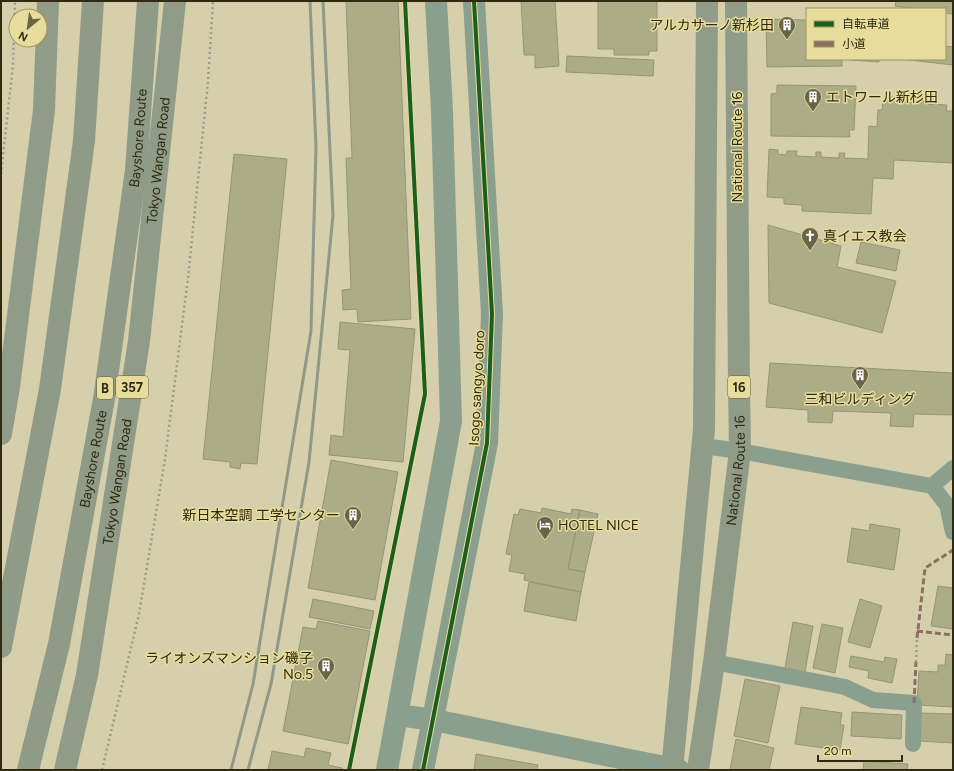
<svg xmlns="http://www.w3.org/2000/svg" width="954" height="771" viewBox="0 0 954 771" font-family="Figtree,'Noto Sans JP',sans-serif">
  <style>
    .building { fill: #acad87; stroke: #959479 }
    .lines { fill: none; stroke-linecap: round; stroke-linejoin: round }
    .path { stroke: #959f8e; stroke-width: 2.5; stroke-dasharray: 2 3; stroke-linecap: butt }
    .service { stroke: #8b9f8e; stroke-width: 16 }
    .minor { stroke: #8b9f8e; stroke-width: 22 }
    .tertiary { stroke: #8b9f8e; stroke-width: 22 }
    .trunk { stroke: #909c87; stroke-width: 22 }
    .motorway { stroke: #8f9b86; stroke-width: 22 }
    .rail { stroke: #909986; stroke-width: 3 }
    .quiet { stroke: #8d6e63; stroke-width: 3; stroke-dasharray: 6 3; stroke-linecap: butt }
    .cycleway-casing { stroke: #e7dc9b; stroke-width: 6 }
    .cycleway { stroke: #1b5e20; stroke-width: 4 }
    .labels { text-anchor: middle; dominant-baseline: central; stroke-width: 3; stroke-linejoin: round; paint-order: stroke }
    .shield { fill: #e7dc9b; stroke: #665f3a; stroke-width: 1 }
    .shield-label { font-size: 13px; font-weight: bold; fill: #2f2a10 }
    .poi-label { font-size: 14px; fill: #2f2a10; stroke: #e7dc9b; text-anchor: end }
    .street-label { font-size: 14px; fill: #2f2a10; stroke: #e7dc9b }
  </style>
  <rect width="100%" height="100%" fill="#d6cfac"/>
  <!-- building -->
  <path class="building" d="M346,1H398L411,319L358,322L357,309L343,310L342,290L351,289L346,158H352Z
    M521,1H555L559,66L535,68V55H524Z
    M598,1H657V51H649V55H614V49H598Z
    M896,1H953V14L945,13V9H918L895,6Z
    M766,19L807,20V59H842V66L767,67Z
    M945,46L953,47V65L901,59H945Z
    M567,56L654,60L653,76L566,72Z
    M850,59H879V62L850,60Z
    M777,85L856,86L854,130H849L850,137L771,136V94L777,93Z
    M892,97H899V102L918,103V98H924V104L947,105L946,111H953V163L894,160L893,179L873,178L871,214L802,211V205L784,204V198L767,197L769,149L778,150V154L786,155L787,151H797L796,156L816,157V152H821V157L839,158V153H845L844,158L868,159L869,126L877,127L878,110H882L883,101H891Z
    M234,154L287,159L257,464L241,463L240,469L230,467V462L203,459Z
    M768,225L841,246L837,267L896,281L882,333L769,303Z
    M861,242L900,250L896,271L856,263Z
    M340,322L415,329L403,462L329,455L331,435L343,437L350,350L338,349Z
    M770,363L953,373V415L914,414L913,427L890,426L891,413L833,411L832,423L808,422V410L766,407Z
    M331,460L398,472L375,600L308,588Z
    M542,508L571,514L572,509L580,510L568,569L585,572L581,592L524,580L525,574L509,571L512,555L506,554L514,514L518,515L520,509L541,513Z
    M580,510L598,514L585,572L568,569Z
    M870,524L900,529L894,570L847,562L852,528L869,531Z
    M529,582L581,592L576,621L524,611Z
    M938,586L953,588V629L931,626Z
    M313,599L374,611L370,629L309,617Z
    M860,599L882,606L870,648L848,642Z
    M318,621L370,631L348,744L283,731L303,627L316,629Z
    M793,622L813,626L805,672L785,668Z
    M822,624L843,628L835,673L813,668Z
    M946,654L953,655V707L917,705L919,671L938,672V665H945Z
    M851,656L884,662L885,657L897,659L892,683L868,678L869,671L849,667Z
    M745,679L780,686L768,743L734,736Z
    M801,707L842,713L840,725H844L840,750L795,744Z
    M852,712L902,715L901,739L851,736Z
    M921,713L953,714V743L919,741Z
    M736,739L774,748L769,770H730Z
    M306,748L331,753L328,765L342,768V770H268L272,751L304,757Z
    M476,754L538,765L537,770H474Z
    M864,761L908,764L907,770H863Z"/>
  <g class="lines">
    <!-- path -->
    <path class="path" d="M405,1L420,294
      M1,174L13,65L15,1
      M916,662L917,638
      M102,770L139,614L165,459L188,278L208,81L213,1
      M349,770L423,401"/>
    <!-- service -->
    <path class="service" d="M703,446L740,451L932,486L947,505L953,532
      M932,486L953,468
      M714,662L845,687L873,700L914,703L913,744"/>
    <!-- minor -->
    <path class="minor" d="M398,715L434,720L679,770"/>
    <!-- tertiary -->
    <path class="tertiary" d="M387,770L451,421L442,111L436,1
      M423,770L487,443L492,314L474,1"/>
    <!-- trunk -->
    <g class="trunk">
      <path d="M1,434L9,387L44,110L48,1"/>
      <path id="s1" d="M65,770L87,675L139,341L175,1"/>
      <path d="M672,770L704,429L707,1"/>
      <path id="s2" d="M698,770L714,662L740,451L739,386L736,1"/>
    </g>
    <!-- motorway -->
    <g class="motorway">
      <path d="M1,647L50,389L84,141L93,1"/>
      <path id="s3" d="M28,770L59,644L104,399L136,170L148,1"/>
    </g>
    <!-- rail -->
    <path class="rail" d="M231,770L253,684L311,331L316,148L310,1
      M248,770L271,684L309,462L333,215L323,1"/>
    <!-- quiet -->
    <path class="quiet" d="M917,631L953,635
      M917,638L925,568L953,550
      M914,703L916,662"/>
    <defs>
      <path id="cycleway" d="M349,770L425,394L405,1
        M423,770L487,443L492,314L474,1"/>
    </defs>
    <!-- cycleway casing -->
    <use href="#cycleway" class="cycleway-casing"/>
    <!-- cycleway -->
    <use href="#cycleway" class="cycleway"/>
  </g>
  <!-- icons -->
  <defs>
    <symbol id="building-pin" viewBox="-11 -11 22 30"><path d="M0 17L-7.5 6A9.5 9.5 0 1 1 7.5 6Z" fill="#696447" stroke="#e7dc9b"/><path d="M-4-6H4V6H1V3H-1V6H-4ZM-2.5-4.3h1.7v1.8h-1.7ZM.8-4.3h1.7v1.8H.8ZM-2.5-1h1.7V.8h-1.7ZM.8-1h1.7V.8H.8Z" fill="#fff"/></symbol>
    <symbol id="church-pin" viewBox="-11 -11 22 30"><path d="M0 17L-7.5 6A9.5 9.5 0 1 1 7.5 6Z" fill="#696447" stroke="#e7dc9b"/><path d="M-1.2-6h2.4v3.5h3.3v2.4h-3.3V6h-2.4V-.1h-3.3v-2.4h3.3Z" fill="#fff"/></symbol>
    <symbol id="hotel-pin" viewBox="-11 -11 22 30"><path d="M0 17L-7.5 6A9.5 9.5 0 1 1 7.5 6Z" fill="#696447" stroke="#e7dc9b"/><path d="M-6-4.5h1.5V1H6V5H4.5V3h-9V5H-6ZM-4 0a1.8 1.8 0 1 1 3.6 0ZM.5 0V-2.5h3Q6-2.5 6 0Z" fill="#fff"/></symbol>
  </defs>
  <g fill-rule="evenodd">
    <use href="#building-pin" x="777" y="15" width="20" height="27"/>
    <use href="#building-pin" x="803" y="87" width="20" height="27"/>
    <use href="#church-pin" x="800" y="226" width="20" height="27"/>
    <use href="#building-pin" x="850" y="365" width="20" height="27"/>
    <use href="#building-pin" x="343" y="505" width="20" height="27"/>
    <use href="#hotel-pin" x="535" y="515" width="20" height="27"/>
    <use href="#building-pin" x="316" y="656" width="20" height="27"/>
  </g>
  <g class="labels">
    <!-- shield labels -->
    <g class="shield">
      <rect x="116" y="376" width="32" height="22" rx="3"/>
      <rect x="728" y="376" width="22" height="22" rx="3"/>
      <rect x="97" y="377" width="16" height="22" rx="3"/>
    </g>
    <g class="shield-label">
      <text x="132" y="387">357</text>
      <text x="739" y="387">16</text>
      <text x="105" y="388">B</text>
    </g>
    <!-- poi labels -->
    <g class="poi-label">
      <text x="774" y="25">アルカサーノ新杉田</text>
      <text x="826" y="97" text-anchor="start">エトワール新杉田</text>
      <text x="823" y="236" text-anchor="start">真イエス教会</text>
      <text x="860" y="399" text-anchor="middle">三和ビルディング</text>
      <text x="340" y="515">新日本空調 工学センター</text>
      <text x="558" y="525" text-anchor="start">HOTEL NICE</text>
      <text x="313" y="658">ライオンズマンション磯子<tspan x="313" dy="16">No.5</tspan></text>
    </g>
    <!-- street labels -->
    <g class="street-label">
      <text stroke="none"><textPath href="#s3" startOffset="642">Bayshore Route</textPath></text>
      <text transform="translate(737 147) rotate(-90)">National Route 16</text>
      <text stroke="none"><textPath href="#s1" startOffset="617">Tokyo Wangan Road</textPath></text>
      <text transform="translate(477 388) rotate(-87)">Isogo sangyo doro</text>
      <text stroke="none"><textPath href="#s3" startOffset="318">Bayshore Route</textPath></text>
      <text stroke="none"><textPath href="#s2" startOffset="302">National Route 16</textPath></text>
      <text stroke="none"><textPath href="#s1" startOffset="293">Tokyo Wangan Road</textPath></text>
    </g>
  </g>
  <!-- border -->
  <rect width="954" height="771" fill="none" stroke="#2f2a10" stroke-width="4"/>
  <!-- legend -->
  <rect x="806" y="8" width="140" height="52" fill="#e7dc9b" stroke="#9d9563"/>
  <rect x="814" y="21" width="20" height="6" fill="#1b5e20" stroke="#9d9563"/>
  <text x="842" y="28" font-size="12" fill="#2f2a10">自転車道</text>
  <rect x="814" y="41" width="20" height="6" fill="#8d6e63" stroke="#9d9563"/>
  <text x="842" y="48" font-size="12" fill="#2f2a10">小道</text>
  <!-- north arrow -->
  <g transform="translate(28 28) rotate(209)"><circle r="19" fill="#e7dc9b" stroke="#9d9563"/>
  <path d="M0-3L7 15L0 10L-7 15Z" fill="#696447"/>
  <text y="-6" font-size="11" font-weight="bold" text-anchor="middle" fill="#2f2a10">N</text>
  </g>
  <!-- scale -->
  <path d="M818 755v6h84v-6" fill="none" stroke="#2f2a10" stroke-width="2"/>
  <text x="824" y="755" font-size="12" fill="#2f2a10" stroke="#e7dc9b" stroke-width="3" paint-order="stroke">20 m</text>
</svg>
